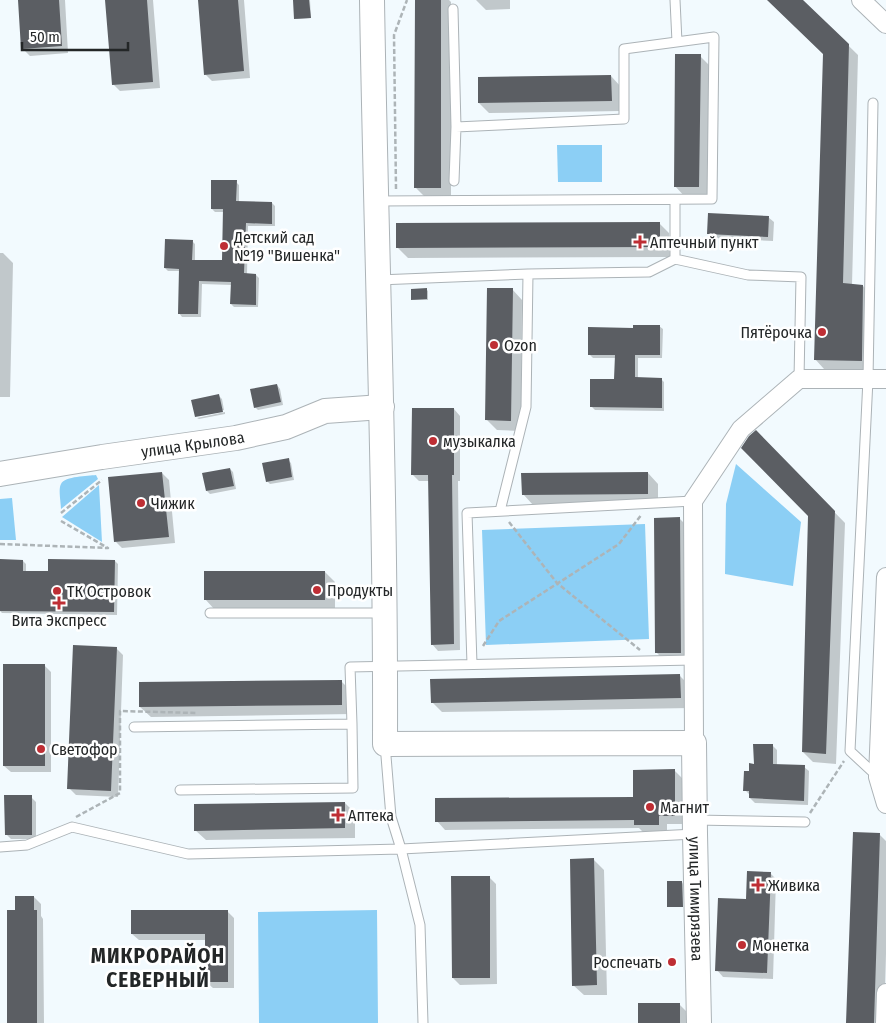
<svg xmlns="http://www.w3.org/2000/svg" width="886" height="1023" viewBox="0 0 886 1023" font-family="'Fira Sans Condensed',sans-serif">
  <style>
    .green { fill: #8ccff5 }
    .shadow { fill: #0003 }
    .building { fill: #5b5e63 }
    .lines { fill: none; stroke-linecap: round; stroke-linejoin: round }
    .lane-casing { stroke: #acb3b7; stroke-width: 11 }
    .street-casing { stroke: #acb3b7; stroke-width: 20 }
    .secondary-casing { stroke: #acb3b7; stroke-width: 26 }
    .path { stroke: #adb4b7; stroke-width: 2.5; stroke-dasharray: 5 2.5; stroke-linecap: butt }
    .lane { stroke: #fff; stroke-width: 9 }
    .street { stroke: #fff; stroke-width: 18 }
    .secondary { stroke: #fff; stroke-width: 24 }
    .poi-dot { fill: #be2e34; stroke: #fff; stroke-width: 2 }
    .labels { text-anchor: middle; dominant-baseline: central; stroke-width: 5; stroke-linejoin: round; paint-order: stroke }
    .poi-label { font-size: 16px; fill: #232627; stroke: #fff; text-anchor: start }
    .street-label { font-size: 16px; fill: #232627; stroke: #fff }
    .district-label { font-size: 21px; font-weight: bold; letter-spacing: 1px; fill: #232627; stroke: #fff }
  </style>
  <rect width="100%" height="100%" fill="#f2fafe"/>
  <!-- green -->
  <path class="green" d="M557,145H602V182H558Z
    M736,464L801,522L793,586L725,574L726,504Z
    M96,475L98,479L61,509C61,503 58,489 61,484C65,476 88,476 96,475Z
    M99,485L102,542L62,517Z
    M12,498L16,540H0V499Z
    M645,524L649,639L486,645L482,530Z
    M377,910L378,1023H259L258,912Z"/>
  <!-- shadow -->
  <path class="shadow" d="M19,0H65L68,53L30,56L23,49Z
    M107,0H153L160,88L120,91L113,84Z
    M199,0H244L250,78L212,81L205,74Z
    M294,0H310L311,18L297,19L295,18Z
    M416,0H449L451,2V198H426L416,188Z
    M476,0H510V9L486,10Z
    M769,0H802L858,55L852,285L863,286L872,295L871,369H824L815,359L824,54Z
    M700,56L710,66L709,197H685L675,186Z
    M611,76L621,87L622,111L489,113L479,103Z
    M236,182L239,185V202L272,203L275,206V226H248L247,275H256L259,278L258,307H234L231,304L232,285L202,284L201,317H182L179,313L180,271H168L165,268L192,241L195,244V261L223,262L224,212H215L212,209Z
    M768,217L774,222L773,241L714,238L708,233Z
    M659,223L669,233L670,257L408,258L397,247Z
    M0,253H3L13,263L10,397H0Z
    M426,289L428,291V300H414L413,299Z
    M512,289L522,300L521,431L497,430L487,420Z
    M659,326L663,329L662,358H638V379H661L664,382V411L595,410L592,407L616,380V358H593L589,354L634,329Z
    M277,385L280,389L283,405L258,410L255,407Z
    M219,396L222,399L224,410L196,416L193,401Z
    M454,409L460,416V481H458L460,650L438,651L432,644L430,481H419L412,474Z
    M225,412V414L199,419L197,418Z
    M756,432L845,523L836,764L813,762L803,752L810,516Z
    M288,460L291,463L294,480L270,484L267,481Z
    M230,469L233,472L236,489L210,494L207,491Z
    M162,473L169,480L175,543L122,548L116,542Z
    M648,473L658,484V503L533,505L523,494Z
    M680,519L690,529L691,662L667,663L656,652Z
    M0,561H23L26,564V572H49L115,561L118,564L117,615L2,613L0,611Z
    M325,572L335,582V610H215L205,599Z
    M116,648L123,655L118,797L76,795L69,788Z
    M44,665L51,672V772H11L4,766Z
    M680,676L690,686L691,708L442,712L432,702Z
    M341,681L351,691L352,714L151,717L140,707Z
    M772,745L777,750V766L804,767L809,771L808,805L755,803L750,798V795L745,790L755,765Z
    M674,770L683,779V824H667V833H644L639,828L445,830L437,821L634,798Z
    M31,797L36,802V839H11L6,834Z
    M345,803L355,813V838L206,840L195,830Z
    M879,834L886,841V954L884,1023H848Z
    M594,860L604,870L607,995H584L573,985Z
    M770,873L776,879L773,979L723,977L717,970L747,900Z
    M489,877L496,884L497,984L460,985L453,978Z
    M682,882L683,884V907H670L669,906Z
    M34,897L41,904V916L43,919L44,1023H9L17,911Z
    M227,911L234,918V988H213L206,982V940H139L132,934Z
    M679,1004L688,1013V1023H639Z"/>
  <!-- building -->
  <path class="building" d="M18,0H59L62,46L21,49Z
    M105,0H147L153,82L112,85Z
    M198,0H238L244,71L204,75Z
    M293,0H309L311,18L294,19Z
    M415,0H441V188H414Z
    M767,0H803L849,44L843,283L863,285L862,361L814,360L823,54Z
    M675,54H701L699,187H674Z
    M611,75L612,101L478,103V77Z
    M211,180H237L236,201L272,202V224L246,223L244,273L256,274V305L230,304L231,282L199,281L198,314H178L179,269L164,268L165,239L193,240L192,260H222L223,209H211Z
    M708,213L769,216L768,237L707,234Z
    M660,222V247L396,248V223Z
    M427,288V299L411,300V289Z
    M487,288H513L511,421L485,420Z
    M633,325H660V355H635V377L662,378V408L590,407V379H614L615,355H588V327L633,328Z
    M277,384L281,402L254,408L250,389Z
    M219,394L223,412L195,417L191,400Z
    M412,408H454V475H452L454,644L431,645L428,475H411Z
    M756,430L835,511L826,754L802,752L808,516L741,448L749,436Z
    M289,458L292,477L266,482L262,463Z
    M230,468L234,486L206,491L202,473Z
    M162,472L169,537L114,542L108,477Z
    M648,472V494L522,495L521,473Z
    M680,517L681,653H655L654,518Z
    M0,559L23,560V571H48V559L115,560L114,612L0,611Z
    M204,571H325V600H204Z
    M73,645L117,647L111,791L67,789Z
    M3,664H45V766H3Z
    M680,674L681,698L431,703L430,679Z
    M342,680V705L139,707V682Z
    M753,744H773V764L805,765L804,801L749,798V791H743L744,771H749V763L754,764Z
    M675,769V816H659V825H634V820L435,822V798L633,797V770Z
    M4,795H32V835H5Z
    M345,802V828L194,831V804Z
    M853,832L880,833L874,1023H846Z
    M594,858L597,985L572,986L570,859Z
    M747,871L771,872L767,973L715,971L718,898L746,899Z
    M451,876H490V978H452Z
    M667,881H682L683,907H667Z
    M15,896H34V910H37V1023H7V910H15Z
    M131,910H228V982H205V934H131Z
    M638,1003H680V1023H638Z"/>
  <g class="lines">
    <defs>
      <path id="lane" d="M675,0L677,42
        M453,9L456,127L454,181
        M873,103L868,379L850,751L878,777
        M378,201L712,199L714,37L624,49V119L456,127
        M675,259L748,275L801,277L799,379
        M378,280L528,274L649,272L675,259V200
        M500,511L526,407L528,274
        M210,613H385
        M472,664L467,513L693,501
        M134,727L352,724L350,667L694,660
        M385,744L391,817L401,849L420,925L423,1023
        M180,790L353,788L352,724
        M695,820L805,822
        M0,847L27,845L72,827L188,854L401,849L695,834"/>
      <path id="street" d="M861,0L886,24
        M886,577L878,777L886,804
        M694,743L693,501L741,429L799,379H886
        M885,1023L886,993"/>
      <g id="secondary">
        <path id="s1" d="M372,0C376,248 386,496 385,744L694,743L695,834L699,1023"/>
        <path id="s2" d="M0,474L102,457L236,438L286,427L325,411L382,407"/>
      </g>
    </defs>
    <!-- lane casing -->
    <use href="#lane" class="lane-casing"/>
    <!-- street casing -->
    <use href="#street" class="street-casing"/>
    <!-- secondary casing -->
    <use href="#secondary" class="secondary-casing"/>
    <!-- path -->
    <path class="path" d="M396,189L394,35L407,0
      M61,513L102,480
      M509,522L557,583L640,650
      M0,544L108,548L61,521
      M483,646L499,621L619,544L642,514
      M810,813L844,761
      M76,817L120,793V711L197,713"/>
    <!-- lane -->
    <use href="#lane" class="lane"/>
    <!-- street -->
    <use href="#street" class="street"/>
    <!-- secondary -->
    <use href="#secondary" class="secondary"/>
  </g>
  <!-- markers -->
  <g class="poi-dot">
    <path d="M637.5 234.5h5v5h5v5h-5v5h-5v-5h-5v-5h5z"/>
    <circle cx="224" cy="246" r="5"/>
    <circle cx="822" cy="332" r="5"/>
    <circle cx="494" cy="345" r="5"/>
    <circle cx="433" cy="441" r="5"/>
    <circle cx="141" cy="503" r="5"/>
    <circle cx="317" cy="590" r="5"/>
    <circle cx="57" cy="591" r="5"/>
    <path d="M56.5 595.5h5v5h5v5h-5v5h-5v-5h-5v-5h5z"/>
    <circle cx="41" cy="749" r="5"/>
    <circle cx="650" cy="807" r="5"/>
    <path d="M335.5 807.5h5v5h5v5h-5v5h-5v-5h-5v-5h5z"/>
    <path d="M755.5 877.5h5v5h5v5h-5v5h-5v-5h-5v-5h5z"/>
    <circle cx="742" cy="945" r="5"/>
    <circle cx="672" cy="962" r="5"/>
  </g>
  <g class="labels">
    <!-- poi labels -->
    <g class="poi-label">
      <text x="234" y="237">Детский сад<tspan x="234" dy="18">№19 "Вишенка"</tspan></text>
      <text x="650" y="242">Аптечный пункт</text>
      <text x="812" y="332" text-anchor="end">Пятёрочка</text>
      <text x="504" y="345">Ozon</text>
      <text x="443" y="441">музыкалка</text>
      <text x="151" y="503">Чижик</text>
      <text x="327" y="590">Продукты</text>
      <text x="67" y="591">ТК Островок</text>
      <text x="59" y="620" text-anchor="middle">Вита Экспресс</text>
      <text x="51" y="749">Светофор</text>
      <text x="660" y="807">Магнит</text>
      <text x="348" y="815">Аптека</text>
      <text x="768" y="885">Живика</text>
      <text x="752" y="945">Монетка</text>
      <text x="662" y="962" text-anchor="end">Роспечать</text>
    </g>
    <!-- street labels -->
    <g class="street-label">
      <text stroke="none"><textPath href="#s2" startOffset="195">улица Крылова</textPath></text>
      <text stroke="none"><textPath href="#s1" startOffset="1209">улица Тимирязева</textPath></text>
    </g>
    <!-- district labels -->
    <g class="district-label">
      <text x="158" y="956">МИКРОРАЙОН<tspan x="158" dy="24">СЕВЕРНЫЙ</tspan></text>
    </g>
  </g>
  <!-- scale -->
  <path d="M22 42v8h106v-8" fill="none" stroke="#232627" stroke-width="2.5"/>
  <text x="30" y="42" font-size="15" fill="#232627" stroke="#ffffff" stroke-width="4" paint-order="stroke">50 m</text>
</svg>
